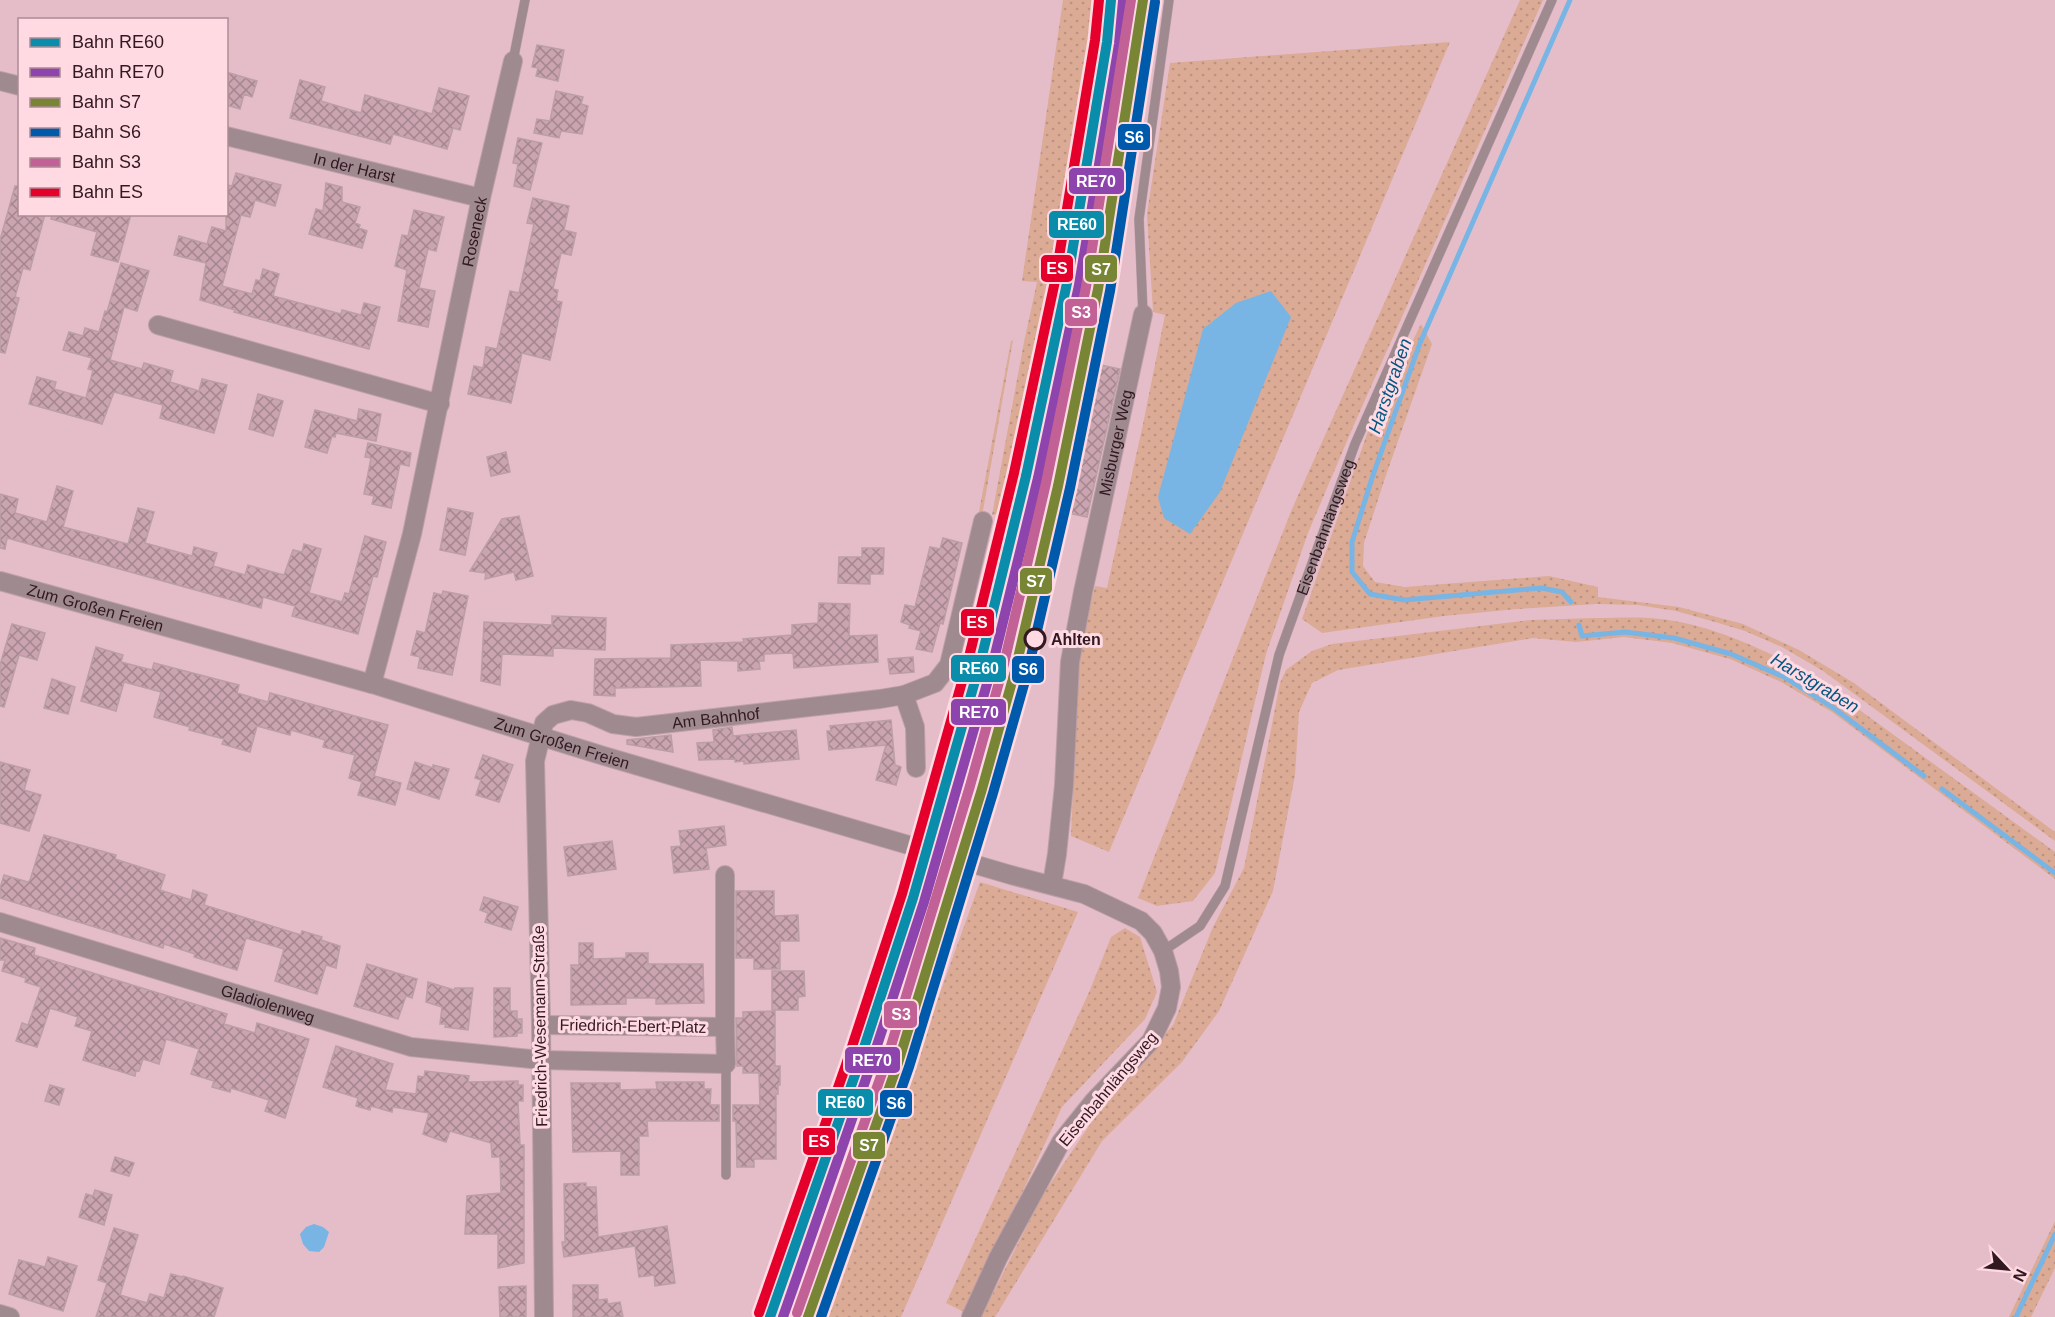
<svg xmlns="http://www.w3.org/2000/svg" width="2055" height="1317" viewBox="0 0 2055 1317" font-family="Arial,sans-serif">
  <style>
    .grass { fill: url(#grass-dots) }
    .water { fill: #78b5e5 }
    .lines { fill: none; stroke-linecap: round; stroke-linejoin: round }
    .stream { stroke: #78b5e5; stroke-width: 5 }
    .building { fill: url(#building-cross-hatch); stroke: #bc9ea6; stroke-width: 1.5 }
    .lane-casing { stroke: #bd9fa8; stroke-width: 10 }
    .street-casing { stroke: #bd9fa8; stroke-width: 20 }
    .lane { stroke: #9f8a90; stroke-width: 9 }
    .street { stroke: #9f8a90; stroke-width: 18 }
    .rail-1-casing { stroke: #ffdae3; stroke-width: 15 }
    .rail-2-casing { stroke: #ffdae3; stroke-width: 15 }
    .rail-3-casing { stroke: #ffdae3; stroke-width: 15 }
    .rail-4-casing { stroke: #ffdae3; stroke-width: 15 }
    .rail-5-casing { stroke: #ffdae3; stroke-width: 15 }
    .rail-6-casing { stroke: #ffdae3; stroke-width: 15 }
    .rail-1 { stroke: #0a8cab; stroke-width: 10 }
    .rail-2 { stroke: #8e44ad; stroke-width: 10 }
    .rail-3 { stroke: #778535; stroke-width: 10 }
    .rail-4 { stroke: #005aab; stroke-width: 10 }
    .rail-5 { stroke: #c26196; stroke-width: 10 }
    .rail-6 { stroke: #e4002b; stroke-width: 10 }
    .stop-dot { fill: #ffdae3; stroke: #321820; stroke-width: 3 }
    .labels { text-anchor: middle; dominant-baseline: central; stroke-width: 6; stroke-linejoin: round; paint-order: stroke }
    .street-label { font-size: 16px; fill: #321820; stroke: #ffdae3 }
    .stop-label { font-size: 16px; font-weight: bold; fill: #321820; stroke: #ffdae3; text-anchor: start }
    .water-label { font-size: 18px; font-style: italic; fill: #055782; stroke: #ffdae3 }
    .line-badge { stroke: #ffdae3; stroke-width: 2 }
    .badge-label { font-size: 16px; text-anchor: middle; font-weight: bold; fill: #fff }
  </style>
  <defs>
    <pattern id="grass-dots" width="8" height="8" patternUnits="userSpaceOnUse" patternTransform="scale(1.5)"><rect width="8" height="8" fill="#dbab96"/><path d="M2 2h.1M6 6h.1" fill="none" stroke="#bc9281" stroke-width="1.8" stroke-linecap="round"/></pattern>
    <pattern id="building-cross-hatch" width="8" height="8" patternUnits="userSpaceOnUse" patternTransform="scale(1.5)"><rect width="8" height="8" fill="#caa5b0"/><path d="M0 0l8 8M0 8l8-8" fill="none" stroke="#a5858f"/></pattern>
  </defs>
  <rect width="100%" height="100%" fill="#e4bdc8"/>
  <!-- grass -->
  <path class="grass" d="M1063,0H1094L1073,212L1003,513L992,515L1024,342L1037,282L1022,281Z
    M1520,0H1543L1353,427L1308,533L1266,654L1215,873L1193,901L1157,906L1138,898L1292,509Z
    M1450,42L1109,852L1071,836L1078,671L1084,629L1095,586L1107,588L1143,424L1165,315L1153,312L1147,214L1170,63Z
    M1421,324L1432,344L1384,481L1364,543L1363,566L1375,582L1405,587L1549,576L1598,587V597L1679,607L1743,624L1799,650L1854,683L2055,832V841L1823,671L1782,647L1745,631L1715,622L1676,611L1638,605L1597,604L1517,609L1444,616L1322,633L1302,619L1367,434Z
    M1013,340L982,516L978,517L1011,341Z
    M1594,618C1612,618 1631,617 1650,618C1707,622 1761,648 1810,674L2055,852V879L1832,712L1781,682L1730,659L1672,643L1624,637L1576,642L1533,638L1338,670L1312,683L1299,712L1295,775L1273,891L1219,1011L1182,1062L1102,1141L995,1317H981L1042,1196L1105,1102L1173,1025L1213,927L1244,868L1280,683L1286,670L1312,651L1332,644L1531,620Z
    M980,882L1078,912L901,1317H823Z
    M1125,928L1140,937L1157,992L1145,1019L1062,1107L966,1313L946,1303L1090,990L1111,937Z
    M2055,1221V1268L2031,1317H2009Z"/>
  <!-- water -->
  <path class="water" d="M1271,291L1291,317L1220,492L1190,534L1164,518L1158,497L1203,329L1236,303Z
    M314,1224L323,1227L329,1232L324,1247L319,1252L309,1251L303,1244L300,1234L306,1227Z"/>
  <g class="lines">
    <!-- stream -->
    <path class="stream" d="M1570,0L1420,343L1373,475L1352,542V572L1370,594L1404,600L1541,588L1562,592L1571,602
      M1579,625L1582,636L1625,632L1674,638L1731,654L1784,677L1835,709L1924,776
      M1942,789L2055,873
      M2016,1317L2055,1234"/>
  </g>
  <!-- building -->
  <path class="building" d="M537,45L564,50L558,81L536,76L538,68L532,67Z
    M226,72L257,81L252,97L244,94L240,109L226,105Z
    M300,80L325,87L321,101L361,113L365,95L432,114L439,88L469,96L460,130L453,128L447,149L393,134L390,144L290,118Z
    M556,91L583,97L581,104L588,106L582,134L561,131L559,138L534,133L537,119L550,121Z
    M518,138L542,143L530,190L514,186L518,164L513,163Z
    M236,173L281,185L275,206L255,200L250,217L241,215L222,286L252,294L256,280L260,281L263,269L279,274L273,296L341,314L342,310L361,315L364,303L380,307L369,349L234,312L235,310L200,300L206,263L174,255L179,236L207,244L212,227L226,231V185L232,186Z
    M326,183L342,187V202L360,207L355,223L360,225L359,228L367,231L362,248L309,234L316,209L323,211Z
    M15,186H20V214H45L30,270L23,268L15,297L19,298L5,353L0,352V240Z
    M533,198L569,206L564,230L576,233L571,255L561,253L553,289L558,290L556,301L562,302L550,360L522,353L511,403L468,394L474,366L483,368L486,347L497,349L510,291L519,293L534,224L527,223Z
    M414,210L444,217L436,251L428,249L419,288L435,291L428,327L398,321L407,270L395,266L402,235L408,236Z
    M52,214H131L118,262L91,255L97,232L51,219Z
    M121,263L149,271L137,311L124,307L110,360L142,369L144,363L173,371L170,382L199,391L202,379L227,385L214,433L160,418L163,405L114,392L102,424L29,404L37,377L56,382L54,389L86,398L93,370L88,369L92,358L63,350L69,332L83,336L85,328L99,332L105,311L107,312Z
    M1101,365L1120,369L1087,517L1063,512L1069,487L1074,489Z
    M258,394L283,401L273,436L249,429Z
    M359,409L381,414L376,441L336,433L335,437L332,436L327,453L305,447L315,410L357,421Z
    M368,443L411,453L409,466L400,464L391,508L372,504L374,496L364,494L371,458L365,457Z
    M506,452L510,472L491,476L487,457Z
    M57,486L73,491L63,527L128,544L138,508L154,512L145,543L192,556L194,547L217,553L213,566L245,575L248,565L284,575L293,550L302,552L304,544L321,549L309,593L342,602L345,593L349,594L365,536L386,542L377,577L373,576L358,634L292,616L295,606L263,597L261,608L7,538L5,549L0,548V494L18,499L15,513L47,522Z
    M448,508L473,513L465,555L440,550Z
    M519,516L533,576L516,580L514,572L485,579L486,573L470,571L502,519Z
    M943,538L962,543L943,624L940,623L932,652L916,649L921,631L909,628L910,625L901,622L905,605L915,607L930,547L940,549Z
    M862,548H884L883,574H870V584L838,583L839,557H862Z
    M443,591L468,596L452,675L418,668L420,657L411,655L417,631L425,633L434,593L442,595Z
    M819,603L850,604L849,636L877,635L878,662L794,668L793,653L764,654V661H759L760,669L738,671V661L700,660L701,686L615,688V696L594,695L595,659L671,658V645L744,642L743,639L792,635V625L818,623Z
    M552,616L606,618L605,650L553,648V656L502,654L500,685L481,681L484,622L552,625Z
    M12,624L45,633L37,660L19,655L4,707L0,706V665Z
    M96,647L123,655L121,662L152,670L154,663L239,685L237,693L268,702L270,693L388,725L374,776L401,783L395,805L358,795L362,782L349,778L355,755L323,747L325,740L291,730L290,735L257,726L250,752L222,744L224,739L189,730L190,727L154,717L161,692L124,682L116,711L81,701Z
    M913,657L914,672L890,674L888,659Z
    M52,679L75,687L68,714L44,708Z
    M891,720L895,765L901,767L896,785L876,780L886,745L829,750L827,731H831L830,726Z
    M732,727L733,736L796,730L799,759L744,764V761L735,762V759L699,760L697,743L714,742L713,730Z
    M671,735L673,752L627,744V740Z
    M483,755L513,765L499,802L476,795L481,780L475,778Z
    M0,762L30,770L24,790L41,795L29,831L0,823Z
    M415,762L433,768V765L449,769L439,799L407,789Z
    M724,826L726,845L706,848L709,869L674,873L671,847L681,846L679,831Z
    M44,835L116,855L115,859L165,875L160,890L191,900L193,890L207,895L204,905L301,935L302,931L322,937L321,940L340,946L336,968L326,965L317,994L275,981L284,949L246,938L237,970L194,957L195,954L164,944L163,948L0,898V888L4,875L28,882L30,880Z
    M612,841L616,869L568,876L564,847Z
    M736,891H774V916L798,915L799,941H780V969H754V958H736Z
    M484,897L518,907L511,930L485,922L488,913L480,910Z
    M0,938L35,948L34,955L227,1014L224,1024L255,1033L257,1023L309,1039L285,1118L265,1111L269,1100L231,1088L230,1092L212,1087L214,1081L191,1074L199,1049L166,1039L159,1064L143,1059L139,1071L136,1070L135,1076L83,1060L92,1031L75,1026L78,1017L50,1008L37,1047L16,1041L22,1023L28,1025L41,987L25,982L26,978L2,971L5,960H0Z
    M579,943H593V959L626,958V953H648V964H703L704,1003L656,1004V998H626V1004L571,1005V965H579Z
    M367,964L417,979L412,998L406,996L398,1019L354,1006Z
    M772,971H804L805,996L798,997V1010H772Z
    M428,982L454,990L455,988H473L468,1030L445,1027L446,1024H440L442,1007L426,1002Z
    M494,988H510V1011H517V1019H522V1033H517V1036L494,1037Z
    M775,1011V1066H780V1085H778V1094H776V1159H754V1167H737L736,1121H733V1105H760L759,1073H743V1066H737L736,1018H743V1012Z
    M336,1046L393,1064L385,1090L416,1094L418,1076L424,1077L425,1071L469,1076L468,1082L518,1081V1085H523V1101H518L520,1145H524V1263L498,1268V1234H465L467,1196L501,1193L500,1157H492L491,1143L450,1131L446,1142L434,1138L423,1134L429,1113L393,1107L392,1112L371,1106L370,1110L356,1106L358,1098L323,1087Z
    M656,1082H704V1089H711L710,1105H719V1121H647L648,1136H639V1175H621V1151L573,1152L571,1083H620V1090L657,1089Z
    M50,1085L64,1089L59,1105L45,1101Z
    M115,1157L134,1163L129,1176L111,1171Z
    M586,1183V1187H596L598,1237L667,1226L675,1283L655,1286L654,1275L639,1277L635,1246L564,1257L562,1242H565L564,1184Z
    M95,1190L112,1195L104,1225L79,1217L86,1194L93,1196Z
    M114,1228L138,1235L120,1295L147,1303L150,1294L164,1298L171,1274L182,1277L183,1276L223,1288L214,1317H96L107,1283L98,1280Z
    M48,1257L77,1266L63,1311L9,1294L19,1260L45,1267Z
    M573,1285H598V1300L607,1299L608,1304L620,1302L623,1317H573Z
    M526,1286V1317H500L499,1287Z"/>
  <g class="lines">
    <defs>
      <g id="lane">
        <path d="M513,61L525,0"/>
        <path d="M1143,314L1139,219L1169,0"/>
        <path id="s1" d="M1163,951L1200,926L1225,886L1279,655L1355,444L1552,0"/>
        <path d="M726,1064V1175"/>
      </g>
      <g id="street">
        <path d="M0,81L20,86"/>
        <path id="s2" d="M226,136L481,198"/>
        <path d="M158,325L440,404"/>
        <path id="s3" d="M0,581L372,684L604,756L1011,875L1084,894L1141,921L1153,933L1163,951L1169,971L1171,987L1167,1008L1151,1041L1093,1102L1061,1142L998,1258L971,1317"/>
        <path id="s4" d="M372,684L412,534L481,198L513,61"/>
        <path d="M904,695L915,727L916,768"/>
        <path d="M725,875V1027"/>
        <path id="s5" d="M1052,884L1057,854L1064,785L1070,662L1083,592L1143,314"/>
        <path id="s6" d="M0,922L411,1047L541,1060L726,1064L725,1027L541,1025"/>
        <path d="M0,1314L10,1317"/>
        <path id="s7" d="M544,1317L541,1025L535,761L544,723L553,715L571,710L588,713L613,724L636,727L880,699L904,695L935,683L949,665L983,521"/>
      </g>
    </defs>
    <!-- lane casing -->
    <use href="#lane" class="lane-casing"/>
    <!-- street casing -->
    <use href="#street" class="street-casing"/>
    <!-- lane -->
    <use href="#lane" class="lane"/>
    <!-- street -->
    <use href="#street" class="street"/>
    <defs>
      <path id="rail-1" d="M770,1317L857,1069L913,898L981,660L1026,476L1067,283L1107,42L1111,0"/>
      <path id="rail-2" d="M783,1317L868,1073L924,902L993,663L1038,478L1079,285L1119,44L1123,1"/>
      <path id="rail-3" d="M808,1317L898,1063L982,789L1015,671L1058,486L1098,289L1143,0"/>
      <path id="rail-4" d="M821,1317L909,1067L993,793L1027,674L1070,488L1110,291L1155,2"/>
      <path id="rail-5" d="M797,1313L887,1059L970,786L1003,668L1046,483L1086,287L1131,0"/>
      <path id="rail-6" d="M759,1313L846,1065L902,894L969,657L1014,473L1055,281L1095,40L1099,0"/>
    </defs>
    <!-- rail-1 casing -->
    <use href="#rail-1" class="rail-1-casing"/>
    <!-- rail-2 casing -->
    <use href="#rail-2" class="rail-2-casing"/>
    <!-- rail-3 casing -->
    <use href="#rail-3" class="rail-3-casing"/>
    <!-- rail-4 casing -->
    <use href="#rail-4" class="rail-4-casing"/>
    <!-- rail-5 casing -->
    <use href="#rail-5" class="rail-5-casing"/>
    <!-- rail-6 casing -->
    <use href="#rail-6" class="rail-6-casing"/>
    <!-- rail-1 -->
    <use href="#rail-1" class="rail-1"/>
    <!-- rail-2 -->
    <use href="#rail-2" class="rail-2"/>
    <!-- rail-3 -->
    <use href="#rail-3" class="rail-3"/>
    <!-- rail-4 -->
    <use href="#rail-4" class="rail-4"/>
    <!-- rail-5 -->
    <use href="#rail-5" class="rail-5"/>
    <!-- rail-6 -->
    <use href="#rail-6" class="rail-6"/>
  </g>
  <!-- markers -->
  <circle class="stop-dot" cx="1035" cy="639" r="10"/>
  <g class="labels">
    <!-- street labels -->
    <g class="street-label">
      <text stroke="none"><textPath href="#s2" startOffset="132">In der Harst</textPath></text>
      <text stroke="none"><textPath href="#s4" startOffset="464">Roseneck</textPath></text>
      <text stroke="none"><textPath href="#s5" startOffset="447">Misburger Weg</textPath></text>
      <text stroke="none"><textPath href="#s1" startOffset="465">Eisenbahnlängsweg</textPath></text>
      <text stroke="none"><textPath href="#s3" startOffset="99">Zum Großen Freien</textPath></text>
      <text stroke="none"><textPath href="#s7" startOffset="774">Am Bahnhof</textPath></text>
      <text stroke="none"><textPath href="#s3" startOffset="585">Zum Großen Freien</textPath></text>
      <text stroke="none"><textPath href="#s6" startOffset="280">Gladiolenweg</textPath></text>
      <text transform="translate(540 1026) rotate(-91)">Friedrich-Wesemann-Straße</text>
      <text transform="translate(633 1026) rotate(1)">Friedrich-Ebert-Platz</text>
      <text transform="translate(1108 1089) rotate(-50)">Eisenbahnlängsweg</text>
    </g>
    <!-- stop labels -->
    <g class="stop-label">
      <text x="1051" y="639">Ahlten</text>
    </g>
    <!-- water labels -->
    <g class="water-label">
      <text transform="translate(1390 386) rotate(-71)">Harstgraben</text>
      <text transform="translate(1815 683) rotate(31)">Harstgraben</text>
    </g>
  </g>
  <g class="line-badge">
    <rect x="1117" y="123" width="34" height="28" rx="6" fill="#005aab"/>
    <rect x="1068" y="167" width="57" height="28" rx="6" fill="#8e44ad"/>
    <rect x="1048" y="210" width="57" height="29" rx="6" fill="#0a8cab"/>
    <rect x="1040" y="254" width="34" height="29" rx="6" fill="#e4002b"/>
    <rect x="1084" y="254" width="34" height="29" rx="6" fill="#778535"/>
    <rect x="1064" y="298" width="34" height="29" rx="6" fill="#c26196"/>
    <rect x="1019" y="567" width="34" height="28" rx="6" fill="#778535"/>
    <rect x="960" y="608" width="35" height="29" rx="6" fill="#e4002b"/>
    <rect x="950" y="654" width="57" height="29" rx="6" fill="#0a8cab"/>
    <rect x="1011" y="655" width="34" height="29" rx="6" fill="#005aab"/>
    <rect x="950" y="698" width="57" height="28" rx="6" fill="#8e44ad"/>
    <rect x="883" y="1000" width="35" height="29" rx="6" fill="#c26196"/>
    <rect x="844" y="1046" width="57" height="28" rx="6" fill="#8e44ad"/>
    <rect x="817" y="1088" width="57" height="29" rx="6" fill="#0a8cab"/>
    <rect x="879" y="1089" width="34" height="29" rx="6" fill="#005aab"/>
    <rect x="802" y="1127" width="34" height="29" rx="6" fill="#e4002b"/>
    <rect x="852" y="1131" width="34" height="29" rx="6" fill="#778535"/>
  </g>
  <g class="badge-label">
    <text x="1134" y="143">S6</text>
    <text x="1096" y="187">RE70</text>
    <text x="1077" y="230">RE60</text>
    <text x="1057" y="274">ES</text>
    <text x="1101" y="275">S7</text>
    <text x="1081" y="318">S3</text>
    <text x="1036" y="587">S7</text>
    <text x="977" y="628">ES</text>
    <text x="979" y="674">RE60</text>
    <text x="1028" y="675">S6</text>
    <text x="979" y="718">RE70</text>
    <text x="901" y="1020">S3</text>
    <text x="872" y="1066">RE70</text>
    <text x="845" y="1108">RE60</text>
    <text x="896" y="1109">S6</text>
    <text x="819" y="1147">ES</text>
    <text x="869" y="1151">S7</text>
  </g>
  <!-- legend -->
  <rect x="18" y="18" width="210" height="198" fill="#ffdae3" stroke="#ad8c95" stroke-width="1.5"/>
  <rect x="30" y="38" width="30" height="9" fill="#0a8cab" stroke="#ad8c95" stroke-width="1.5"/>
  <text x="72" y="48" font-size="18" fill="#321820">Bahn RE60</text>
  <rect x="30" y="68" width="30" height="9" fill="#8e44ad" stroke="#ad8c95" stroke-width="1.5"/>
  <text x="72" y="78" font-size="18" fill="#321820">Bahn RE70</text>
  <rect x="30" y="98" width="30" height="9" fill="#778535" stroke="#ad8c95" stroke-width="1.5"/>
  <text x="72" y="108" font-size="18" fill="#321820">Bahn S7</text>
  <rect x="30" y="128" width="30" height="9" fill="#005aab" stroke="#ad8c95" stroke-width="1.5"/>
  <text x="72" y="138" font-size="18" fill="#321820">Bahn S6</text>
  <rect x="30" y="158" width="30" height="9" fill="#c26196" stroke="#ad8c95" stroke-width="1.5"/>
  <text x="72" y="168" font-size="18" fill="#321820">Bahn S3</text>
  <rect x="30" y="188" width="30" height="9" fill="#e4002b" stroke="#ad8c95" stroke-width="1.5"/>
  <text x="72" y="198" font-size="18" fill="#321820">Bahn ES</text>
  <!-- north arrow -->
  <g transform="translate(2007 1269) rotate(116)" stroke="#ffdae3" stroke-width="4.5" paint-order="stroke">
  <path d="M0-4.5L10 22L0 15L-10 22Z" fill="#321820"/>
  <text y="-9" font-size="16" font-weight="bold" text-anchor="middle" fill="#321820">N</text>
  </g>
</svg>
